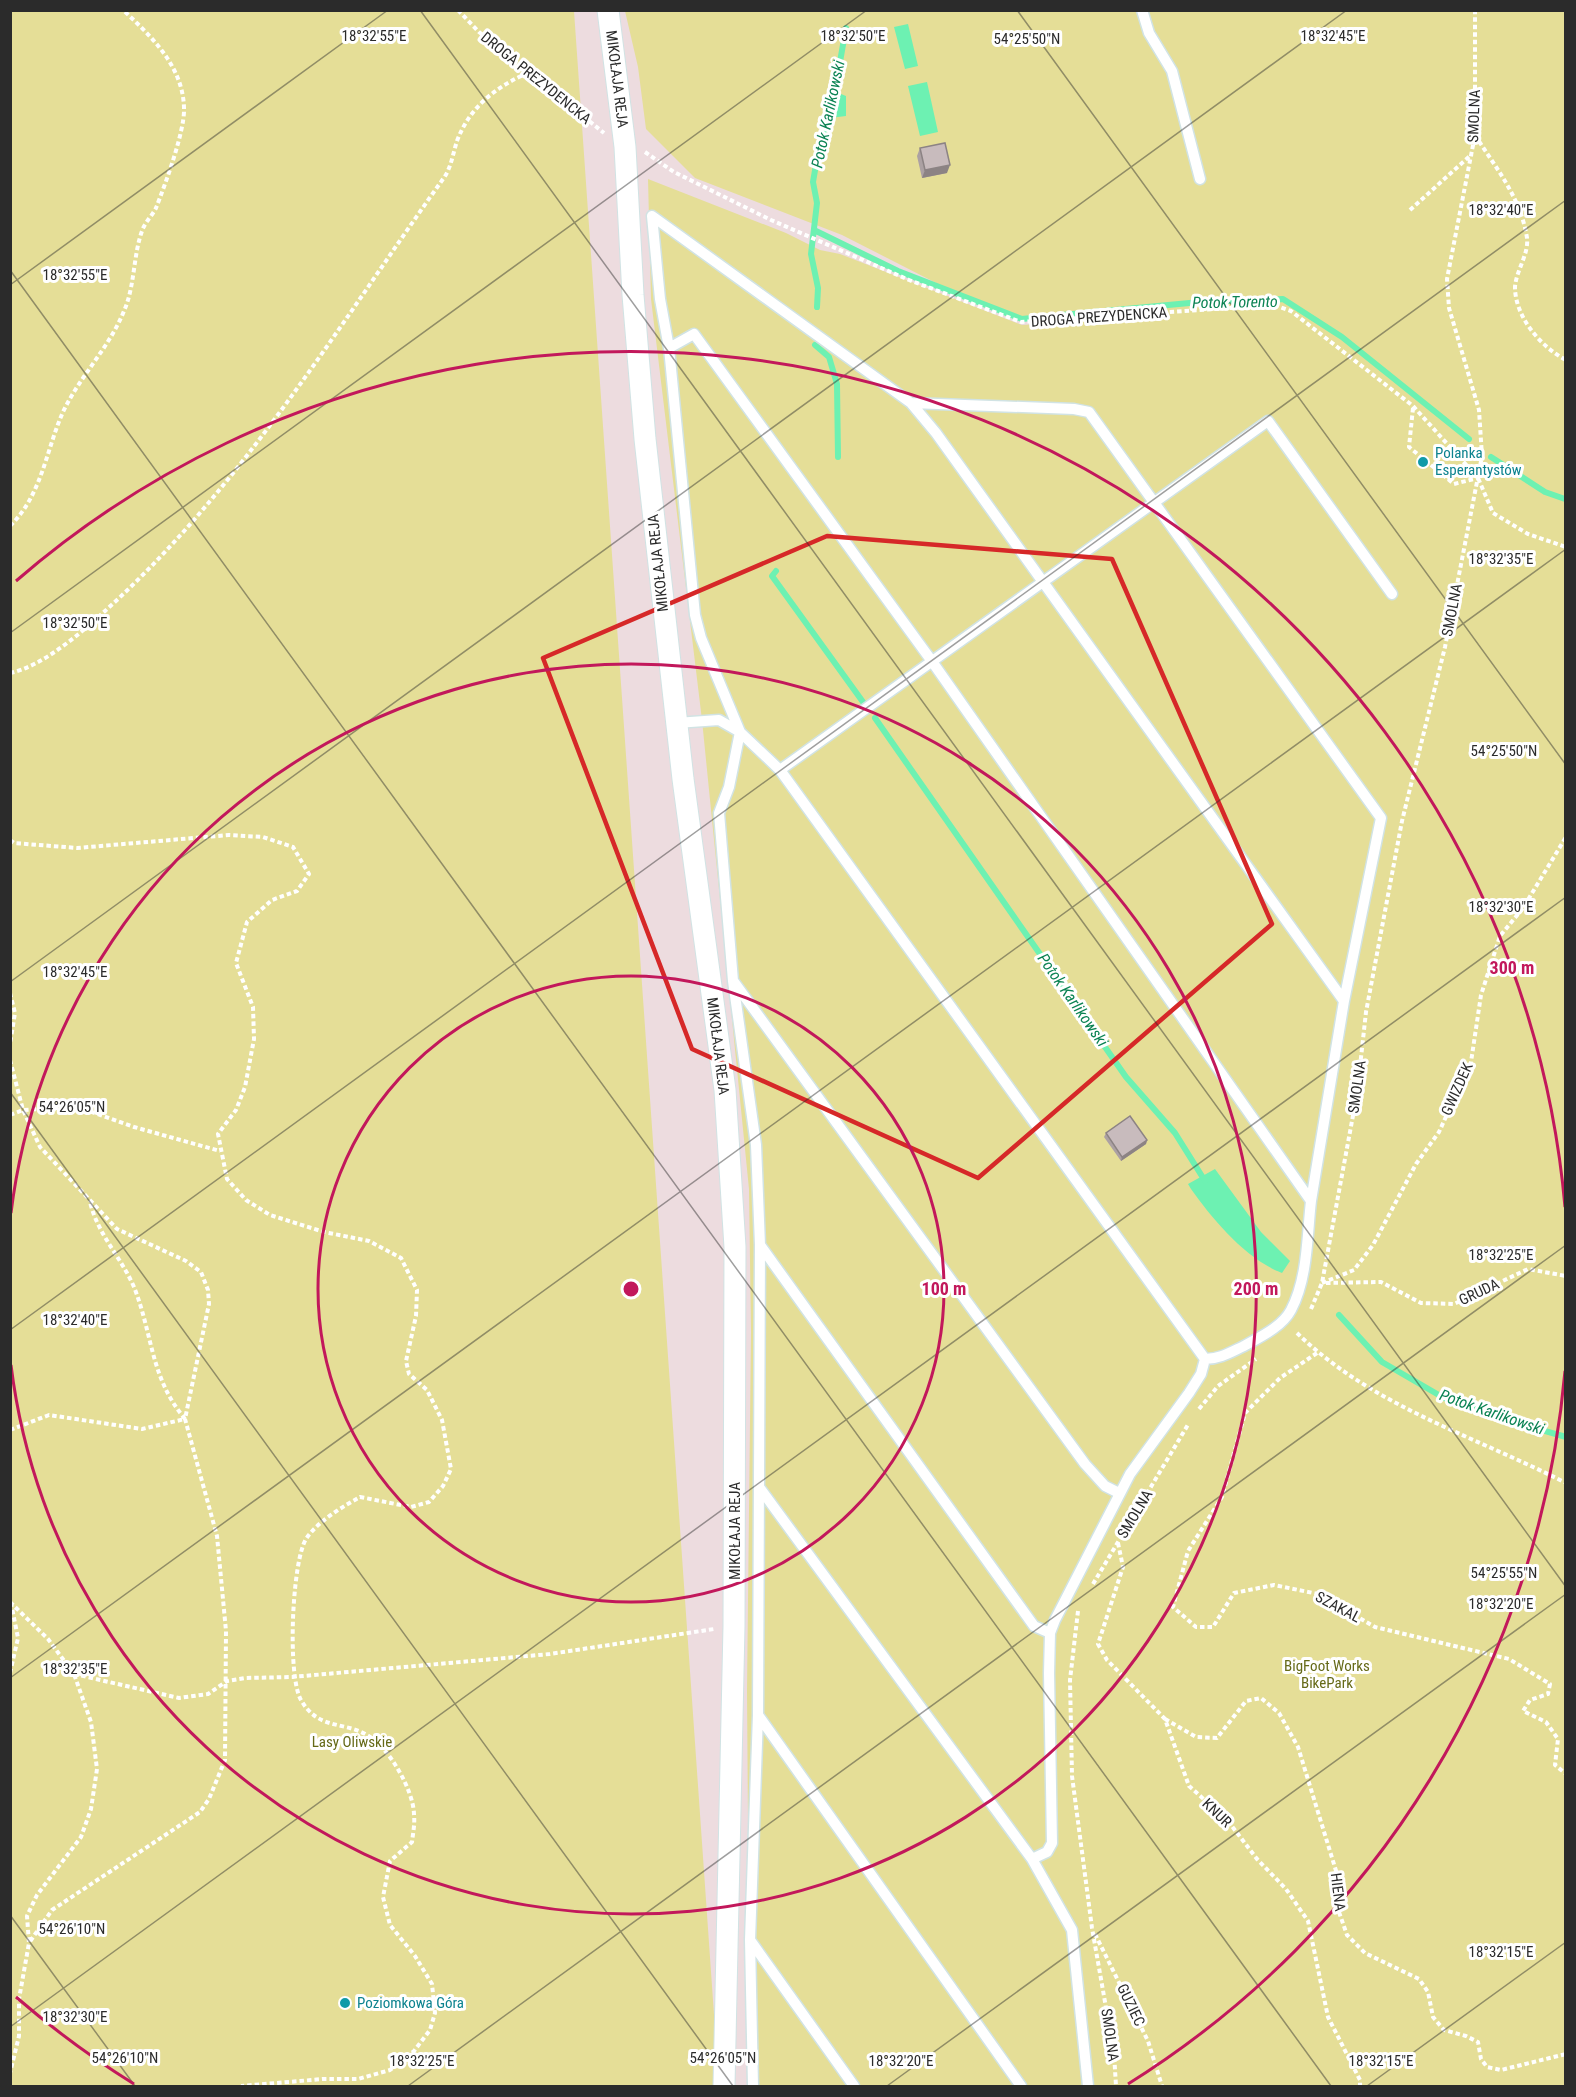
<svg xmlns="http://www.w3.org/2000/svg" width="1576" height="2097" viewBox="0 0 1576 2097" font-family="'Roboto Condensed',sans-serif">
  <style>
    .green { fill: #e5de97 }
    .water { fill: #6df1b2 }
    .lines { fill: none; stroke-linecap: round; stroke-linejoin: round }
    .stream { stroke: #6df1b2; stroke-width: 6 }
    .service-casing { stroke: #d1e3e4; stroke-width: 13 }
    .minor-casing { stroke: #d1e3e4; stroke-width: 23 }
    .path { stroke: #fff; stroke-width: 4; stroke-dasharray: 4.5 3; stroke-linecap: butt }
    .service { stroke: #fff; stroke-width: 10 }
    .minor { stroke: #fff; stroke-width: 21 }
    .wall { fill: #aca1a3 }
    .shaded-wall { fill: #8c8384 }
    .building { fill: #c8bbbd; stroke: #8c8384; stroke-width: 1.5 }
    .marked { fill: none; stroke: #d62828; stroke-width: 4.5; stroke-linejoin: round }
    .ticks { fill: none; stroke: #2b2b2b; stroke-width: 1.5; stroke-opacity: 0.45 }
    .ring { fill: none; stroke: #c2185b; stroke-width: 3 }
    .culture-dot { fill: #0f9aa8; stroke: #fff; stroke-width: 2 }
    .labels { text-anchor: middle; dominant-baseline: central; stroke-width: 6; stroke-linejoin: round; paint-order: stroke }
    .street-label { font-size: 15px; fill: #2b2b2b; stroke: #fff }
    .culture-label { font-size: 15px; fill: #0d838f; stroke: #fff; text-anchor: start }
    .park-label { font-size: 15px; fill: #666a18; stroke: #fff }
    .water-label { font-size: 16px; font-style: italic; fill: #0b8353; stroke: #fff }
    .ticks-label { font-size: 15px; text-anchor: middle; fill: #2b2b2b; stroke: #fff; stroke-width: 6; stroke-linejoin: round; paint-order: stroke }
    .centre { fill: #c2185b; stroke: #fff; stroke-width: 3 }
    .ring-label { font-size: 18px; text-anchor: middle; font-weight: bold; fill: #c2185b; stroke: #fff; stroke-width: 6; stroke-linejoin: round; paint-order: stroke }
  </style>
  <rect width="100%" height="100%" fill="#eddcdf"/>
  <!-- green -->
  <path class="green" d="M11,11H574L719,2086H11Z
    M625,11H1565V2086H750L747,1691L751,1332L749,1189L702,720L651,299L648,179L786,233L820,250L840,254L1022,325L1085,321L1086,313L1023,317L946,288L842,235L695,178L646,129L638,67Z"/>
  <!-- water -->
  <path class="water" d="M908,24L918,66L905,69L894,27Z
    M927,82L938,132L920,136L908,86Z
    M841,94L846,96V116L830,118L827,115L826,96Z
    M1215,1169L1261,1232L1290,1261L1282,1273C1246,1259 1213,1220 1191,1189L1188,1184Z"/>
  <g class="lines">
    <!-- stream -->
    <path class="stream" d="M833,101L846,28
      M814,230L898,271L1022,319L1051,316
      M817,307L818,288L811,254L817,203L813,182L820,141L832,112
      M1062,315L1200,302L1283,299L1342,337L1469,439
      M815,345L829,357L837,384L838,457
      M1491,457L1545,492L1565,499
      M776,571L772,576L863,702
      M875,718L1126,1077L1175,1133L1205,1181
      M1339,1315L1382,1362L1444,1398L1510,1421L1566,1437"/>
    <defs>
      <path id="service" d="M1142,10L1149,33L1172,71L1200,179
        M652,216L660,299L669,348L695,615L701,638L740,732L729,787L719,813L733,981L756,1145L760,1245L758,1715L750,1940L753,2086
        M652,216L911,403L936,433L1344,1001
        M669,348L694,334L931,660L1311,1201C1307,1235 1308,1278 1291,1310C1282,1327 1260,1337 1244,1346C1231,1352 1220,1359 1205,1359L1201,1374L1189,1393L1130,1474L1055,1620L1050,1633L1049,1673L1052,1843L1047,1852L1032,1859
        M911,403L1074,409L1089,412L1381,818L1344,1001L1311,1201
        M676,723L719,720L740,732L780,770L1205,1359
        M780,770L1268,421L1392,594
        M734,982L1085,1464L1105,1486L1119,1493
        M760,1245L1034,1626L1050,1633
        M759,1487L1032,1859L1072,1930L1088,2086
        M758,1715L1021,2086
        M750,1940L854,2086"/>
      <path id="minor" d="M608,10L625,147L633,295L645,439L683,779L725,1090L735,1247L734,1626L724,2086"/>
    </defs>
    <!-- service casing -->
    <use href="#service" class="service-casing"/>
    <!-- minor casing -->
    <use href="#minor" class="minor-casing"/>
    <!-- path -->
    <path class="path" d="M458,10L479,32L604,133
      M1475,135C1496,168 1521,198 1527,238C1529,254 1516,271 1515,287C1515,317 1541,347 1566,360
      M645,152L674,172L771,220L909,280L1021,322L1274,305L1291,311L1413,406L1478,478L1493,513L1528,534L1566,547
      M1410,210L1472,154
      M1413,408L1409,447L1454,484L1478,478
      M10,526C42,495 46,450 63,412C80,376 109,348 124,311C135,286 133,256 142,231C145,222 152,216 156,208C165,185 185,131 184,108C183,66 151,36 123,10
      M10,673C43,666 81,633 105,611C241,488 337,328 443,179C451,169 453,153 457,141C470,106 497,86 530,72
      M10,840L14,843L77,848L229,835L263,837L293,847L309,874L297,891L272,900L247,922L236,963L253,1007L254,1039L245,1087L236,1110L218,1134L227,1179L246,1200L270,1215L324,1232L369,1241L401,1258L417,1290L416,1316L406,1361L409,1374L427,1390L442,1420L451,1469L443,1486L429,1502L411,1507L360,1497C342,1507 318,1521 306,1539C292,1562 287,1676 301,1700C318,1730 343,1721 367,1735C389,1747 414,1791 414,1815C415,1824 413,1833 412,1842L390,1861L383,1897L390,1925L415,1956L432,1984L435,2013L430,2030L414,2051L390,2070L358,2079H323L241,2086
      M10,993L15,1013L10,1044
      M10,1060L23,1110L40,1147L117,1229L186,1261L201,1272L208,1290L209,1304L185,1419L217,1536L226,1631L225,1760L209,1799L200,1812L52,1910L29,1943
      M10,1115L23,1110L78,1107L134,1127L220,1151
      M1322,1283L1354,1270L1373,1245L1416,1164L1439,1132L1471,1062L1481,995L1500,936L1523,908L1566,837
      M1326,1283L1381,1282L1421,1303L1454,1304L1528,1269L1566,1276
      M1311,1309L1322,1283L1357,1094L1366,1012L1402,821L1445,647L1482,456L1479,410L1449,308L1447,279L1475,135V10
      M1297,1333C1372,1406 1474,1436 1566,1483
      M1317,1353L1280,1378L1245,1413L1222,1497L1188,1551L1173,1607L1196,1627H1213L1234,1593L1274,1585L1318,1594L1375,1627L1509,1659L1550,1684L1548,1694L1530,1700L1523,1711L1546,1722L1558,1739L1555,1765L1566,1774
      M1199,1409L1218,1386L1256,1359
      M10,1430L49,1415L142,1429L185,1419C150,1377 153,1335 134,1287C121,1257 98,1235 90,1202
      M1118,1543L1123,1567L1098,1644L1107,1660L1165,1719L1189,1786L1228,1821L1257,1859L1286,1889L1308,1921L1328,2017L1360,2080V2086
      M1093,1584L1189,1423
      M10,1602L48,1639L74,1674L91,1722L97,1769L91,1809L81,1837L37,1895L27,1916L29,1943L19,1999V2036L10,2073
      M1078,1611L1070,1680L1072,1776L1092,1928L1114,2053L1116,2086
      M10,1673L18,1638L11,1603
      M74,1674L179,1698L208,1694L227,1681L245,1678L292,1677L550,1654L714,1629
      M1165,1719L1196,1737L1217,1738L1246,1701L1261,1698L1279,1713L1298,1747L1337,1874L1339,1912L1347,1935L1365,1953L1419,1979L1428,1992L1433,2017L1444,2030L1466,2036L1478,2042L1481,2059L1487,2067L1501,2070L1566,2054
      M1095,1934L1148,2041L1162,2086"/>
    <!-- service -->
    <use href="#service" class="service"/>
    <!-- minor -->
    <use href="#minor" class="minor"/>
  </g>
  <!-- wall -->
  <path class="wall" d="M920,148L947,173L922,178L917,156Z
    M1106,1133L1147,1140L1146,1144L1121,1161L1104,1137Z"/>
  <!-- shaded-wall -->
  <path class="shaded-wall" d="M950,165L947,173L922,178L925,170Z
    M1147,1140L1146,1144L1121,1161L1122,1157Z"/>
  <!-- building -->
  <path class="building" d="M945,143L950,165L925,170L920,148Z
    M1130,1116L1147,1140L1122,1157L1106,1133Z"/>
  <!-- marked area -->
  <path class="marked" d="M827,536L1112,559L1272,924L978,1178L692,1049L543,658Z"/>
  <!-- ticks -->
  <path class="ticks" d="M420,10L1566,1587M1017,10L1566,765M10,270L1331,2086M10,285L388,10M10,633L867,10M10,982L1347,10M10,1092L733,2086M10,1330L1566,200M10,1678L1566,549M10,1915L135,2086M10,2027L1566,897M408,2086L1566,1245M887,2086L1566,1594M1367,2086L1566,1942"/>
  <!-- distance rings -->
  <g class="ring">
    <circle cx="631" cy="1289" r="313"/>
    <path d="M11 1213A625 625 0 1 1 11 1365"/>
    <path d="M1565 1371A938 938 0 0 1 1128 2084M134 2084A938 938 0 0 1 16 1997M16 581A938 938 0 0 1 1565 1207"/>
  </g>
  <!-- markers -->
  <g class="culture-dot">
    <circle cx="1423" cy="462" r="6"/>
    <circle cx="345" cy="2003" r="6"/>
  </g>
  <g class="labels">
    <!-- street labels -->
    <g class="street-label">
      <text transform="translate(536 78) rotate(39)">DROGA PREZYDENCKA</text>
      <text transform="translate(617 79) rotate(83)">MIKOŁAJA REJA</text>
      <text transform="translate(1474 116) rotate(-88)">SMOLNA</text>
      <text transform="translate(1099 317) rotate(-4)">DROGA PREZYDENCKA</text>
      <text transform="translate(658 563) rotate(-96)">MIKOŁAJA REJA</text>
      <text transform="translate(1452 610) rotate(-79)">SMOLNA</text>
      <text transform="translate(718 1046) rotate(83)">MIKOŁAJA REJA</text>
      <text transform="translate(1357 1087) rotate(-82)">SMOLNA</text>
      <text transform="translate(1457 1089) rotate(-66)">GWIZDEK</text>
      <text transform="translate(1479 1292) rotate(-25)">GRUDA</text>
      <text transform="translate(1135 1514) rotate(-59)">SMOLNA</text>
      <text transform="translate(735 1531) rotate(-90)">MIKOŁAJA REJA</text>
      <text transform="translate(1338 1607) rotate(28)">SZAKAL</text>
      <text transform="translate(1217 1813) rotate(44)">KNUR</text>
      <text transform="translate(1338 1892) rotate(83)">HIENA</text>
      <text transform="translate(1131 2005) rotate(64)">GUZIEC</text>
      <text transform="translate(1110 2035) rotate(82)">SMOLNA</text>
    </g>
    <!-- culture labels -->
    <g class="culture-label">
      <text x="1435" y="453">Polanka<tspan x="1435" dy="17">Esperantystów</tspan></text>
      <text x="357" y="2003">Poziomkowa Góra</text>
    </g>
    <!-- park labels -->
    <g class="park-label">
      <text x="1327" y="1666">BigFoot Works<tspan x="1327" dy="17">BikePark</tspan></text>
      <text x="352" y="1742">Lasy Oliwskie</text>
    </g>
    <!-- water labels -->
    <g class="water-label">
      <text transform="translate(828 114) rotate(-78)">Potok Karlikowski</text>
      <text transform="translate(1235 302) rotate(-1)">Potok Torento</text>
      <text transform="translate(1073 1000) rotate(55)">Potok Karlikowski</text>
      <text transform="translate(1492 1412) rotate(19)">Potok Karlikowski</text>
    </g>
  </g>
  <g class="ticks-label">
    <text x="374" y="41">18°32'55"E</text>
    <text x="853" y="41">18°32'50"E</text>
    <text x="1333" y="41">18°32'45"E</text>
    <text x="1027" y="44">54°25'50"N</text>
    <text x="1501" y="215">18°32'40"E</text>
    <text x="75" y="280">18°32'55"E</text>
    <text x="1501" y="564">18°32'35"E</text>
    <text x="75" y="628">18°32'50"E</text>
    <text x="1504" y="756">54°25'50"N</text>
    <text x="1501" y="912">18°32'30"E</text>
    <text x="75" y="977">18°32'45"E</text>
    <text x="72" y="1112">54°26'05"N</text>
    <text x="1501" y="1260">18°32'25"E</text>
    <text x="75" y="1325">18°32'40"E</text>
    <text x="1504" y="1578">54°25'55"N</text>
    <text x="1501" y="1609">18°32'20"E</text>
    <text x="75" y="1674">18°32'35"E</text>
    <text x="72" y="1934">54°26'10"N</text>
    <text x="1501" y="1957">18°32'15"E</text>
    <text x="75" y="2022">18°32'30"E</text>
    <text x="125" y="2063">54°26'10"N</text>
    <text x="723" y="2063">54°26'05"N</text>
    <text x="422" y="2066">18°32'25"E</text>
    <text x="901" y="2066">18°32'20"E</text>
    <text x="1381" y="2066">18°32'15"E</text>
  </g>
  <circle cx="631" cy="1289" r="9" class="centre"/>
  <g class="ring-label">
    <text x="1512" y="974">300 m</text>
    <text x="944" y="1295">100 m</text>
    <text x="1256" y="1295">200 m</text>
  </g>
  <!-- border -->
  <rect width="1576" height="2097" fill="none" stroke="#2b2b2b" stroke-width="24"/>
</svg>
